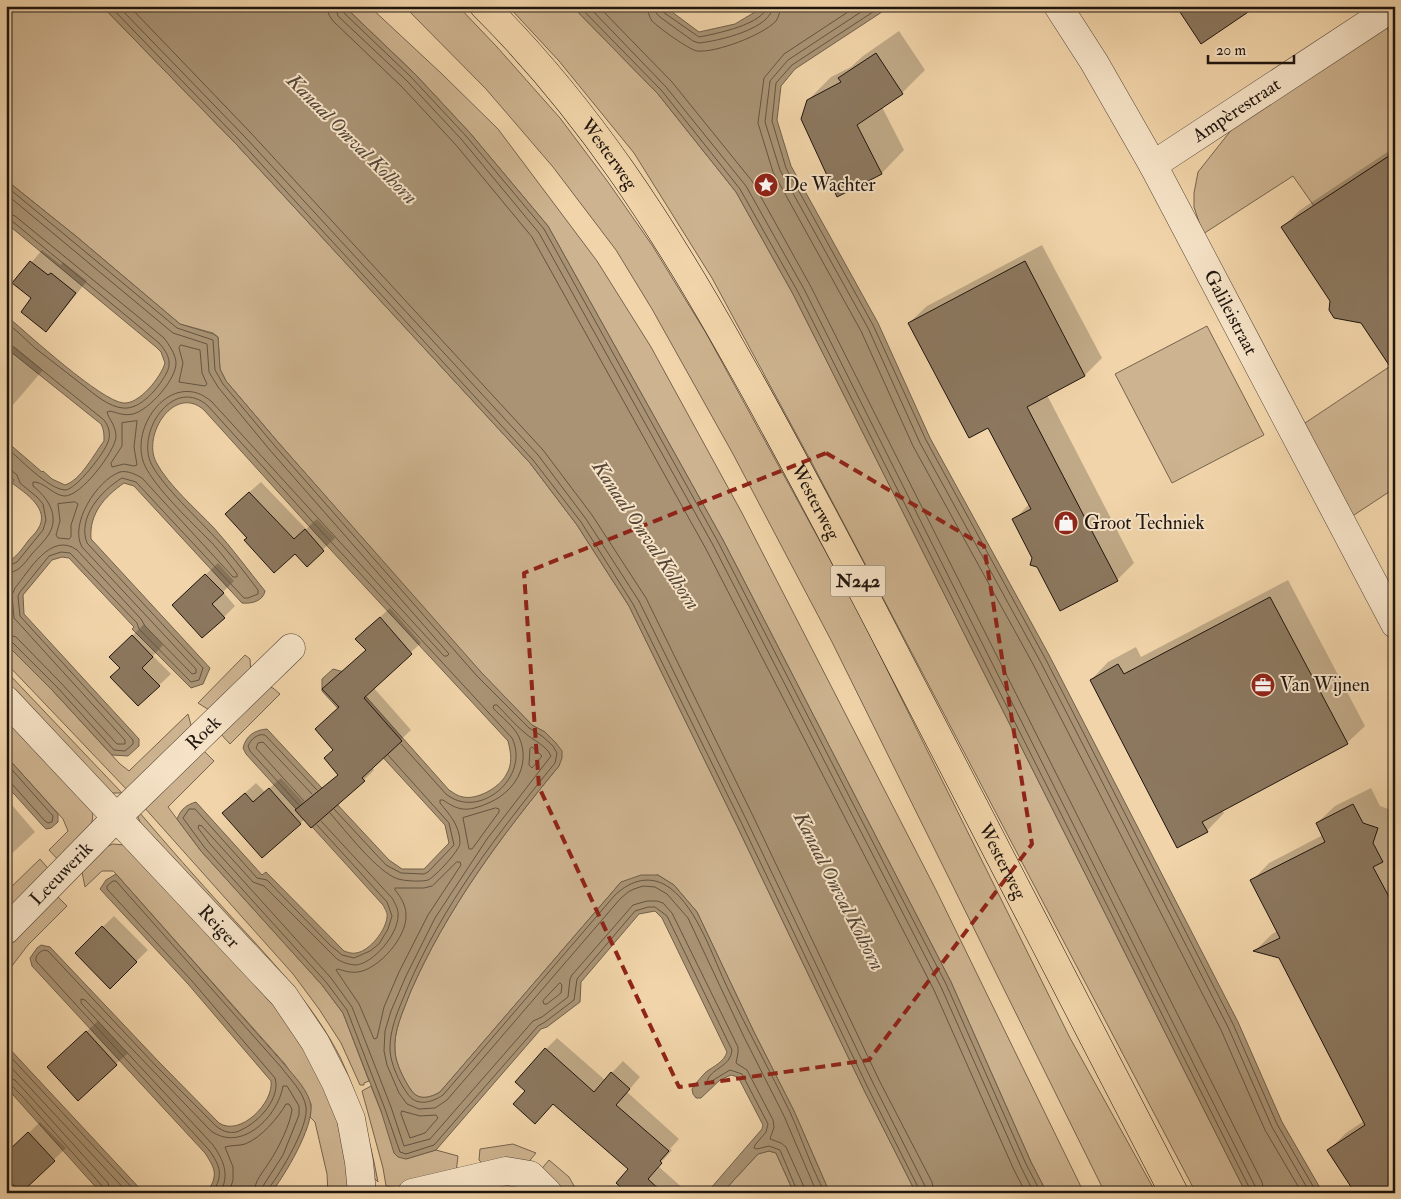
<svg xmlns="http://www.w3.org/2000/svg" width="1401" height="1199" viewBox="0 0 1401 1199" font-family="'IM FELL Double Pica',serif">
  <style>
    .green { fill: #cdb38f; stroke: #76644e }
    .water { fill: #a99374; stroke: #71604b }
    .shadow { fill: #0003 }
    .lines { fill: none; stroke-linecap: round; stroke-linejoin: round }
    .shore { stroke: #645441; stroke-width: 1 }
    .building { fill: #8c785f; stroke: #1e140e }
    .street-casing { stroke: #534435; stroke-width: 29 }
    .primary-casing { stroke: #1e140e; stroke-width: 29 }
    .street { stroke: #f6e3c7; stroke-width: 28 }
    .primary { stroke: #f1d4a9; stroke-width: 28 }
    .marked { fill: none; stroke: #8f2418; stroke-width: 4; stroke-dasharray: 10 6; stroke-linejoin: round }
    .labels { text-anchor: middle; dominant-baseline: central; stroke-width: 4; stroke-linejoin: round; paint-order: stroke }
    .shield { fill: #f6e3c7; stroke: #5f5246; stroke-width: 1 }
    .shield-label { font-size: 18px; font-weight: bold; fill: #1e140e }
    .street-label { font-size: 19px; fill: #1e140e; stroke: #f6e3c7 }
    .poi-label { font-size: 19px; fill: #1e140e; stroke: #f6e3c7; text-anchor: start }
    .water-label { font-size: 20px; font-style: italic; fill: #564737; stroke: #f6e3c7 }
  </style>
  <rect width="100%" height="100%" fill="#f1d4a9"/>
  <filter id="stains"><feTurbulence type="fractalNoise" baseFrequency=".004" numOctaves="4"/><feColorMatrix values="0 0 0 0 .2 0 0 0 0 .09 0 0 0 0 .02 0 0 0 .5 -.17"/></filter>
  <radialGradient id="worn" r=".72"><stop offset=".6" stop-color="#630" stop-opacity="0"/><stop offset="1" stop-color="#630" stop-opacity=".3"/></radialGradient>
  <!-- green -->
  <path class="green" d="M6,6H102L237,145L530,463L577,525L629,606L736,824L864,1090L916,1193H831L828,1189L794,1111L754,1032L697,912L674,885L658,875L621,882L440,1092C430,1098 418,1101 411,1090C404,1080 396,1064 395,1052C393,1031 403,1012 410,993C446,910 501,836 559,766L556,743L545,732L532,725L481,673L277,441L226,381L220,369L218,337L213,333L180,324L77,237L6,180Z
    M344,6H369L442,74L498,129L597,261L651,347L742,513L936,890L1084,1193H1047L1031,1162L951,982L723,540L548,226L470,133L415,74Z
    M404,6H458L497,47L560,118L608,182L652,245L706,333L857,609L1070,1038L1156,1193H1105L832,642L733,454L652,309L616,250L553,167L486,89Z
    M508,6H572L658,94L736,192L793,294L1246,1193H1196L813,465L712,278L634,153L559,61Z
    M1385,25L1395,40V152L1314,206L1293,176L1203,234L1194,207V193L1198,172L1232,129Z
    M1207,326L1264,435L1172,483L1115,374Z
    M1395,363V488L1351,517L1302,425Z
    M6,644L53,691L120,764L129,771L188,714L191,725V736L130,793L6,663Z
    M245,655L250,659L251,674L214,713L198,703Z
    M6,671L122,793H112L55,738L6,686Z
    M269,687L273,688L280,694L230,744L218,731Z
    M6,715L92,811C97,829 72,850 61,863L49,850L68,831L63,819L6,756Z
    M201,748L214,761L168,807L201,851L322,985L343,1013L369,1081L364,1083V1085H360L341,1043L319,1009L293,974L143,806Z
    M139,812C168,846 197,879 227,912C268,957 313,1003 341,1059C359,1097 370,1140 378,1182L374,1178L354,1105L142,827L138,817Z
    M113,844L124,845L270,998L320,1075L343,1134L353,1193H328L327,1174L315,1122L310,1117L311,1104L285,1064L116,874L113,871H102L85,887L81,867L108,846Z
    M40,859L52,873L6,919V892Z
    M54,893L67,906L28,945L8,971L6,970V941Z
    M371,1086L381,1111L406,1159L436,1150L458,1156L456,1173L399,1188L386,1186L383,1168L362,1091Z
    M513,1144L536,1153L526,1165H484L479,1160L480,1149Z
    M769,1151L776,1153L794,1193H722L758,1154Z
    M549,1160L569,1177L578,1193H560L539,1172Z"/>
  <!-- water -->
  <path class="water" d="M102,6H344L415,74L470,133L548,226L723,540L951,982L1031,1162L1047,1193H916L864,1090L736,824L629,606L577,525L530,463L237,145Z
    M572,6H664L699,32L735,24L765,6H891L795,69L781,86L777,120L791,166L878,323L930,438L1049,655L1238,1022L1282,1122L1323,1193H1246L793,294L736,192L658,94Z
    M6,180L77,237L180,324L213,334L218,337L220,369L226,381L277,441L481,672L532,725L545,732L556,743L562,751V758L559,766C501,836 446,910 410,993C403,1012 393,1031 395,1052C396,1064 404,1080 411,1090C418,1101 430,1098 440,1092L621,882L641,875H658L674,885L697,912L754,1032L794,1111L828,1189L831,1193H794L776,1153L769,1151L758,1154L722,1193H708L711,1189V1188L762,1129L763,1125L738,1077L731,1075L720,1080L701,1098H696L693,1094L692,1089C696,1083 701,1077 706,1072C714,1066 724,1062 727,1052L662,918L655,911L639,914L581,982L580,1002L547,1027L541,1029L436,1150L406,1159L398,1157L394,1153L381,1111L343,1013L322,985L201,851L177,819C181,809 186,805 196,802L262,875L266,872L344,951C347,952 352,954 356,953C370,951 386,930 387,917C388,913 385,909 383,905L246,754L243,748C246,736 254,730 267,729L389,860L402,869H424L449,843L445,825L322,691V679L333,669L344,672L449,790C454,793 457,796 463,797C477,800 499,788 506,775C513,764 511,753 508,741L317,535L204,410C175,384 142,434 156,462C168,485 196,509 214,528C232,548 248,570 265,591C263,601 252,604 242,603L134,486L124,483C104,497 89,514 91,539L210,668L203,684L191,688L132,629L134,627L69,558L62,557L52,560L23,595L24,614L139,739V746L128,756L112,755L53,691L6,644V563C16,558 22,549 28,541C31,537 36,533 38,529C51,509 25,493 12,483L14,480L6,473V441L42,472L43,471L52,479L65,485C81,480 94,454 104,441C104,434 104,430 101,424L6,348V318H9C29,335 100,400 123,403C139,405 161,377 165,363L161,352L156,347L6,223Z
    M6,756L58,814V822L51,828L46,829L42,825L6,785Z
    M116,874L284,1064C294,1076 309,1091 311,1106C313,1128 285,1175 271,1193H207C218,1175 216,1170 205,1153L32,966L30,958L37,948L41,945L50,947L159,1062L219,1123C240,1137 274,1103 271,1081L188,984L100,889L106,880Z
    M6,1045L144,1193H101L6,1087Z"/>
  <!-- shadow -->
  <path class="shadow" d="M899,31L925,70L902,93L882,107L904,150L882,173L838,195L808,100L831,77L851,67L863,56Z
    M1395,147V363L1361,321L1332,301L1282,228L1300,210Z
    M1042,245L1102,358L1085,375L1047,395L1134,563L1117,580L1034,558L1014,520L1030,503L989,426L909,323L927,306Z
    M42,250L61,265L63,262L87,281L57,318L46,330L33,298L14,283Z
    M14,346L43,370L6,413V353Z
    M261,482L306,529L317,519L335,538L307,565L295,552L238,502Z
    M218,563L234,581L223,592L235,606L224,617L185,594Z
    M1288,580L1365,726L1347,743L1222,810L1224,813L1207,831L1091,680L1108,662L1136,647L1141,657Z
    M390,608L421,643L373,687L411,730L372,767L374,770L364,780L312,826L305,819L262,857L223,813L256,783L265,792L281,778L304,803L339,774L335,749L340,707L367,650V629Z
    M144,624L163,645L153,656L171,674L138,705L121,668L111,657Z
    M1371,788L1380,806L1394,811L1390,825L1395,834V848L1391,851L1395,858V1193L1329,1150L1346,1133L1364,1121L1280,957L1256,950L1272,934L1278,931L1252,881L1269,863L1323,835L1317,823L1335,806Z
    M12,805L35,832L6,859V810Z
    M114,916L148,950L110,987L76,953Z
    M98,1021L128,1053L116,1064L60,1056Z
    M557,1038L605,1080L623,1061L640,1077L627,1092L679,1139L670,1149L672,1150L658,1166L685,1190L683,1193H628L629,1169L554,1103L535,1123L526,1091L546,1049Z
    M40,1122L66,1148L21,1191L6,1155Z"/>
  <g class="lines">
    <!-- shore -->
    <path class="shore" d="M110,6L240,141L533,460L581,522L633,604L741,822L868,1088L919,1189L920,1193
      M118,6L245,137L538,455L586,519L639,601L746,819L874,1085L925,1186L926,1193
      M129,6L250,132L543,450L592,515L646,598L753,816L880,1082L932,1182L934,1193
      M327,6L329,15L333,21L402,87L456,145L532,237L706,549L934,990L1014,1170L1026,1193
      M335,6L338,16L407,81L462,140L539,233L713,545L941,987L1021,1167L1034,1193
      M341,6L343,12L411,77L466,136L544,229L718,542L946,984L1026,1164L1041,1193
      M579,6L662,91L740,189L798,292L1250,1189V1193
      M588,6L666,87L746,186L804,289L1255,1186L1256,1193
      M598,6L672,82L752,181L810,285L1262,1182L1264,1193
      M647,6C648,12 649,16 652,21C659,28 688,49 697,51C716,53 763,35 776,21C779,16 780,12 781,6
      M655,6L656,13L660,17L693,41L699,43C718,41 772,29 773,6
      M661,6L663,12L699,37C715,34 765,24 767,6
      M857,6L784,54L764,78L758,123L773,172L861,331L913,446L1033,664L1221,1030L1265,1130L1302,1193
      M870,6L788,60L770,81L765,122L780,170L868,328L920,443L1040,661L1228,1027L1272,1127L1310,1193
      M882,6L792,65L776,83L772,121L786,168L873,325L926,440L1045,658L1233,1024L1277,1124L1317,1193
      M6,186L177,328L213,340L215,370L223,384L274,445L477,676L529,728L542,736L553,746L557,753L555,763C498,833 442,906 407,989C399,1009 389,1029 390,1051C391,1064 399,1082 407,1093C416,1107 431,1103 443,1095L615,895C631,880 651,874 670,888C698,909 713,958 728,989C748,1031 770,1071 790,1112C802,1139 811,1167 825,1193
      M6,194L173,333L207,344L209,372L218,387L269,449L449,654L447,656H444L212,402C173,367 127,427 145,466C156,488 187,518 205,536C217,547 227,561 237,574V577H233L142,478C137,475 127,470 120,472C97,480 69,524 82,547L196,669V673L192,674L145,626L141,619L77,550C51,531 29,571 15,588L12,595L14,618L125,740V744H117L61,683L16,637L6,634
      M6,213L15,216L164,338C169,345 175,353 176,362C177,379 149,410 133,414C124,416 118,413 110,411L107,412C109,420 116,425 116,437C115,451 81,497 64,496C53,495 43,481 33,482V486C47,497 60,515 49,534C44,542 37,548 31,555C24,564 18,573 6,573
      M6,219L12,221L159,343C167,352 173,362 166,374C159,387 141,410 123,408C109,407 94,394 84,386C68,373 51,361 35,348C26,340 17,330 6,323
      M6,344L11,345L104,420C109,427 111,434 108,442C105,452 76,490 65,490C48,489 19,458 6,447
      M181,345L200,350L202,373L207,384L205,386L179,382L183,363L179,348Z
      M137,421L134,447L137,465L134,466L124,464L112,467L111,463L122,446V423Z
      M6,470H11L17,475L20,483L37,497L43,504L46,520L43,530L17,562L6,567
      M75,502L78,504L71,525V537L69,539L58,538L56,535L60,521L58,504Z
      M6,640L12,642L57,687L114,750L125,751L133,744V740L20,616L18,596L20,592L49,556L61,552L70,553L137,623L139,629L191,682L199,680L203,668L87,543C77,517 102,490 122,478L136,482L244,598H248L258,594V590C243,570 227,549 209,531C194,515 158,481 150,461C138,428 175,376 208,406L321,531L512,738C531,777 479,821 446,794L401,744
      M532,747L542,756L532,768L529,765L530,749Z
      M6,763L53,816L52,822L48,823L45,821L12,784L6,783
      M304,801L256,748L258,743L263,742L312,794
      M299,805L250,751L248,746C251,739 258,733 265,735L317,790
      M496,808L499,809V812L472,849H469L463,818Z
      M334,809L386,865L401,873L424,874L428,872L454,845L449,823L388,755
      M330,813C346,831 377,872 398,879C405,881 422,882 428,880C435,877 460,850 460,843C460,826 450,815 440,803V800H443C449,804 455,808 463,809C470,810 479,807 486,804C513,794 532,766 519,737C514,726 501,717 493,708L494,705H497C506,714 515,725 525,733C534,741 546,745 551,756L487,839L435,918L406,976L391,1011L385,1031L384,1051L387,1065L399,1093L407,1104L419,1109L435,1108L447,1100L620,899L628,892L634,889L643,886L655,887L667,894L688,918L744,1037L784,1116L817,1193
      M321,821L392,898C395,903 399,910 398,916C398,934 374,963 356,965C349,965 342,962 337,959L264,886L253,882L202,826L199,825L198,828L210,844L331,978L352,1007L391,1107L404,1146L430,1139L533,1021L542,1017L568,997L570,979L572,975L633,905L647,901H657L663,903L672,913L738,1047V1053L736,1063L747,1070L773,1120L774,1127L770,1139L781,1143L786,1147L804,1187L805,1193
      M317,825L387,902L392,916L388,929L379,944L370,951L354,958L342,955L330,945L267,880L257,878L195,809H189L183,818L205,848L326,982L347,1010L385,1109L400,1152L406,1154L434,1145L538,1026L545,1022L574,1000L577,979L635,911L648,907H655L667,916L732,1050C731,1067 711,1068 707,1081L710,1082L730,1070L742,1074L768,1124L766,1132L755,1145L754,1148L757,1149L769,1146L780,1150L798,1193
      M457,862H460L461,865L428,915L399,972L384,1007L377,1038L374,1039L359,1004L336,970L338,969C344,971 351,973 358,972C379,969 407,937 406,915C406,906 401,897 395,890V888H424L432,886Z
      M560,983L562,985L561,993L547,1004H544L543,1001Z
      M6,1052L137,1193
      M6,1062L128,1193
      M6,1078L15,1080L27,1093L108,1183L111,1193
      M6,1084L11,1085L23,1097L103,1187L105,1193
      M402,1111L420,1116L436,1115L438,1118L425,1133L410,1138L401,1114Z
      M213,1193C223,1174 221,1167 209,1150L36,961C35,956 39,952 44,950L48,951L156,1066L216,1126C223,1132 233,1135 241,1130C259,1122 281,1098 275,1078L192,981L107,889V886L113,881H116L281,1067C289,1078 304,1092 306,1107C309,1126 281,1172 269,1188L268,1193
      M220,1193C230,1175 224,1161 213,1145L81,1003V999L85,1000L211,1131C242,1153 278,1116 283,1086H287L299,1106V1115L283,1155L263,1186L262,1193
      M229,1193L233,1180V1167L225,1147C231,1145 239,1146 245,1144C261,1138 278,1118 286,1104H289L292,1109C291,1123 278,1149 270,1161C264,1171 254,1181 254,1193"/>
  </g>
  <!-- building -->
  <path class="building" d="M1176,6H1257L1201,44Z
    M876,53L903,94L857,125L882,174L837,197L801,119L807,100L841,82L838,78Z
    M1395,152V374L1361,323L1334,318L1329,310L1330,301L1281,227Z
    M30,261L48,275L51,273L76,293L46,332L21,312L31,298L12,283Z
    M1025,261L1085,376L1027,407L1118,581L1060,611L1037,567L1030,565L1032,558L1012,519L1031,509L988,428L969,438L908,323Z
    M249,492L294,539L305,529L324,551L307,567L295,554L274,573L244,540L247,538L225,514Z
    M205,574L224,593L212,604L225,618L202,638L172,605Z
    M1270,597L1348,744L1202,822L1208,832L1177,848L1090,680L1118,664L1124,674Z
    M380,617L412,654L364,698L402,741L362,778L365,781L311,828L295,810L338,775L324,758L333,750L315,729L339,707L322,689L366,650L355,639Z
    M132,635L153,657L142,668L160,686L138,706L110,677L120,668L109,657Z
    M269,788L301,824L262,858L222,813L245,793L253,802Z
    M1353,804L1363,823L1378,828L1373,843L1383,862L1373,867L1395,908V1193H1355L1327,1150L1365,1125L1279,958L1253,951L1280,938L1250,880L1325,842L1316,823Z
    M102,926L137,962L110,989L75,953Z
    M86,1031L117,1065L78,1101L47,1067Z
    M545,1048L594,1092L611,1072L630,1089L616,1105L669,1151L660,1161L662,1163L648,1179L663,1193H627L616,1183L628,1169L553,1104L535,1124L513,1104L525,1091L515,1082Z
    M28,1132L55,1161L21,1193L6,1177V1153Z"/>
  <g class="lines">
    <defs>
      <g id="street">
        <path id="s1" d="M1058,6L1094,62L1153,165L1395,624"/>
        <path id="s2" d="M1153,165L1395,6"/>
        <path id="s3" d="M6,700L284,996L315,1042L336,1083L351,1119L359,1162L362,1193"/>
        <path id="s4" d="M6,930L116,818L291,648"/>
        <path d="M412,1193L506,1171L530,1175L548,1193"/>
      </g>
      <g id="primary">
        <path id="s5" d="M484,6C587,108 664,228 734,353C782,437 827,523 872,609C973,804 1073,998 1174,1193"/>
      </g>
    </defs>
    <!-- street casing -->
    <use href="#street" class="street-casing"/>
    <!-- primary casing -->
    <use href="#primary" class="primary-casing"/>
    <!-- street -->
    <use href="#street" class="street"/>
    <!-- primary -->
    <use href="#primary" class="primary"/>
  </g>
  <!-- marked area -->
  <path class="marked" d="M826,453L984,546L1032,844L869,1060L679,1087L539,787L524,573Z"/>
  <!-- icons -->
  <defs>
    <symbol id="sight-disc" viewBox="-11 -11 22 22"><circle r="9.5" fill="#8f2418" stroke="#f6e3c7"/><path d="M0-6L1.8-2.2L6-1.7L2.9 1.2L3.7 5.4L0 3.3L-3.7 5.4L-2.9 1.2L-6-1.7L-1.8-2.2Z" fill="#fff"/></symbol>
    <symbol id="shop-disc" viewBox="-11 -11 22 22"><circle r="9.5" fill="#8f2418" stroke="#f6e3c7"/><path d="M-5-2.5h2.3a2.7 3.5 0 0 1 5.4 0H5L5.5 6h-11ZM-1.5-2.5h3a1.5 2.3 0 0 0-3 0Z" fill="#fff"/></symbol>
    <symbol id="office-disc" viewBox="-11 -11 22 22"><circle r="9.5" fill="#8f2418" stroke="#f6e3c7"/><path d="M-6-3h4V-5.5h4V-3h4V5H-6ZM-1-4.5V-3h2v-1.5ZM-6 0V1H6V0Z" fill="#fff"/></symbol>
  </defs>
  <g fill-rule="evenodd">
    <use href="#sight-disc" x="752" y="171" width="28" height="28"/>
    <use href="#shop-disc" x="1052" y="509" width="28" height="28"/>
    <use href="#office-disc" x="1249" y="671" width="28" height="28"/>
  </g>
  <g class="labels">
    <!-- shield labels -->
    <rect class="shield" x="830.5" y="565.5" width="55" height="31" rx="4"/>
    <g class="shield-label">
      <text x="858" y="581">N242</text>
    </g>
    <!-- street labels -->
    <g class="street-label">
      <text stroke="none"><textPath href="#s2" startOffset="100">Ampèrestraat</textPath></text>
      <text stroke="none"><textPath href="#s5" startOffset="194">Westerweg</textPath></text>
      <text stroke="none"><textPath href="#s1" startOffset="352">Galileistraat</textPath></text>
      <text stroke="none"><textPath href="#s5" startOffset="599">Westerweg</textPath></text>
      <text stroke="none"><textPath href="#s4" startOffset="279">Roek</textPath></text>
      <text stroke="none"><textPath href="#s5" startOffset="1004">Westerweg</textPath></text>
      <text stroke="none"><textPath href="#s4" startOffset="79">Leeuwerik</textPath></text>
      <text stroke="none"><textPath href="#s3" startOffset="311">Reiger</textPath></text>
    </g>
    <!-- poi labels -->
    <g class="poi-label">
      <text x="784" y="185">De Wachter</text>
      <text x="1084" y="523">Groot Techniek</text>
      <text x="1280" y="685">Van Wijnen</text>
    </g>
    <!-- water labels -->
    <g class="water-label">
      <text transform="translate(352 139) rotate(45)">Kanaal Omval Kolhorn</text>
      <text transform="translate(646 535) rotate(56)">Kanaal Omval Kolhorn</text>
      <text transform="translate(839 891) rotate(63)">Kanaal Omval Kolhorn</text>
    </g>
  </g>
  <!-- margin -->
  <rect width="1401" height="1199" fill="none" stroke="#f1d4a9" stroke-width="25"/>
  <rect x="8" y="8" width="1386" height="1184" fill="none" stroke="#1e140e" stroke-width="2.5"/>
  <rect x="12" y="12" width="1376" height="1174" fill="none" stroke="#1e140e"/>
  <!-- scale -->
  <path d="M1208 55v8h86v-8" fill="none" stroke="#1e140e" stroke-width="2.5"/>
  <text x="1216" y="55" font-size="15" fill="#1e140e" stroke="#f6e3c7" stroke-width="4" paint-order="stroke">20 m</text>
  <rect width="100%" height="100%" filter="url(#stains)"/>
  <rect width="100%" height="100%" fill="url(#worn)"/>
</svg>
